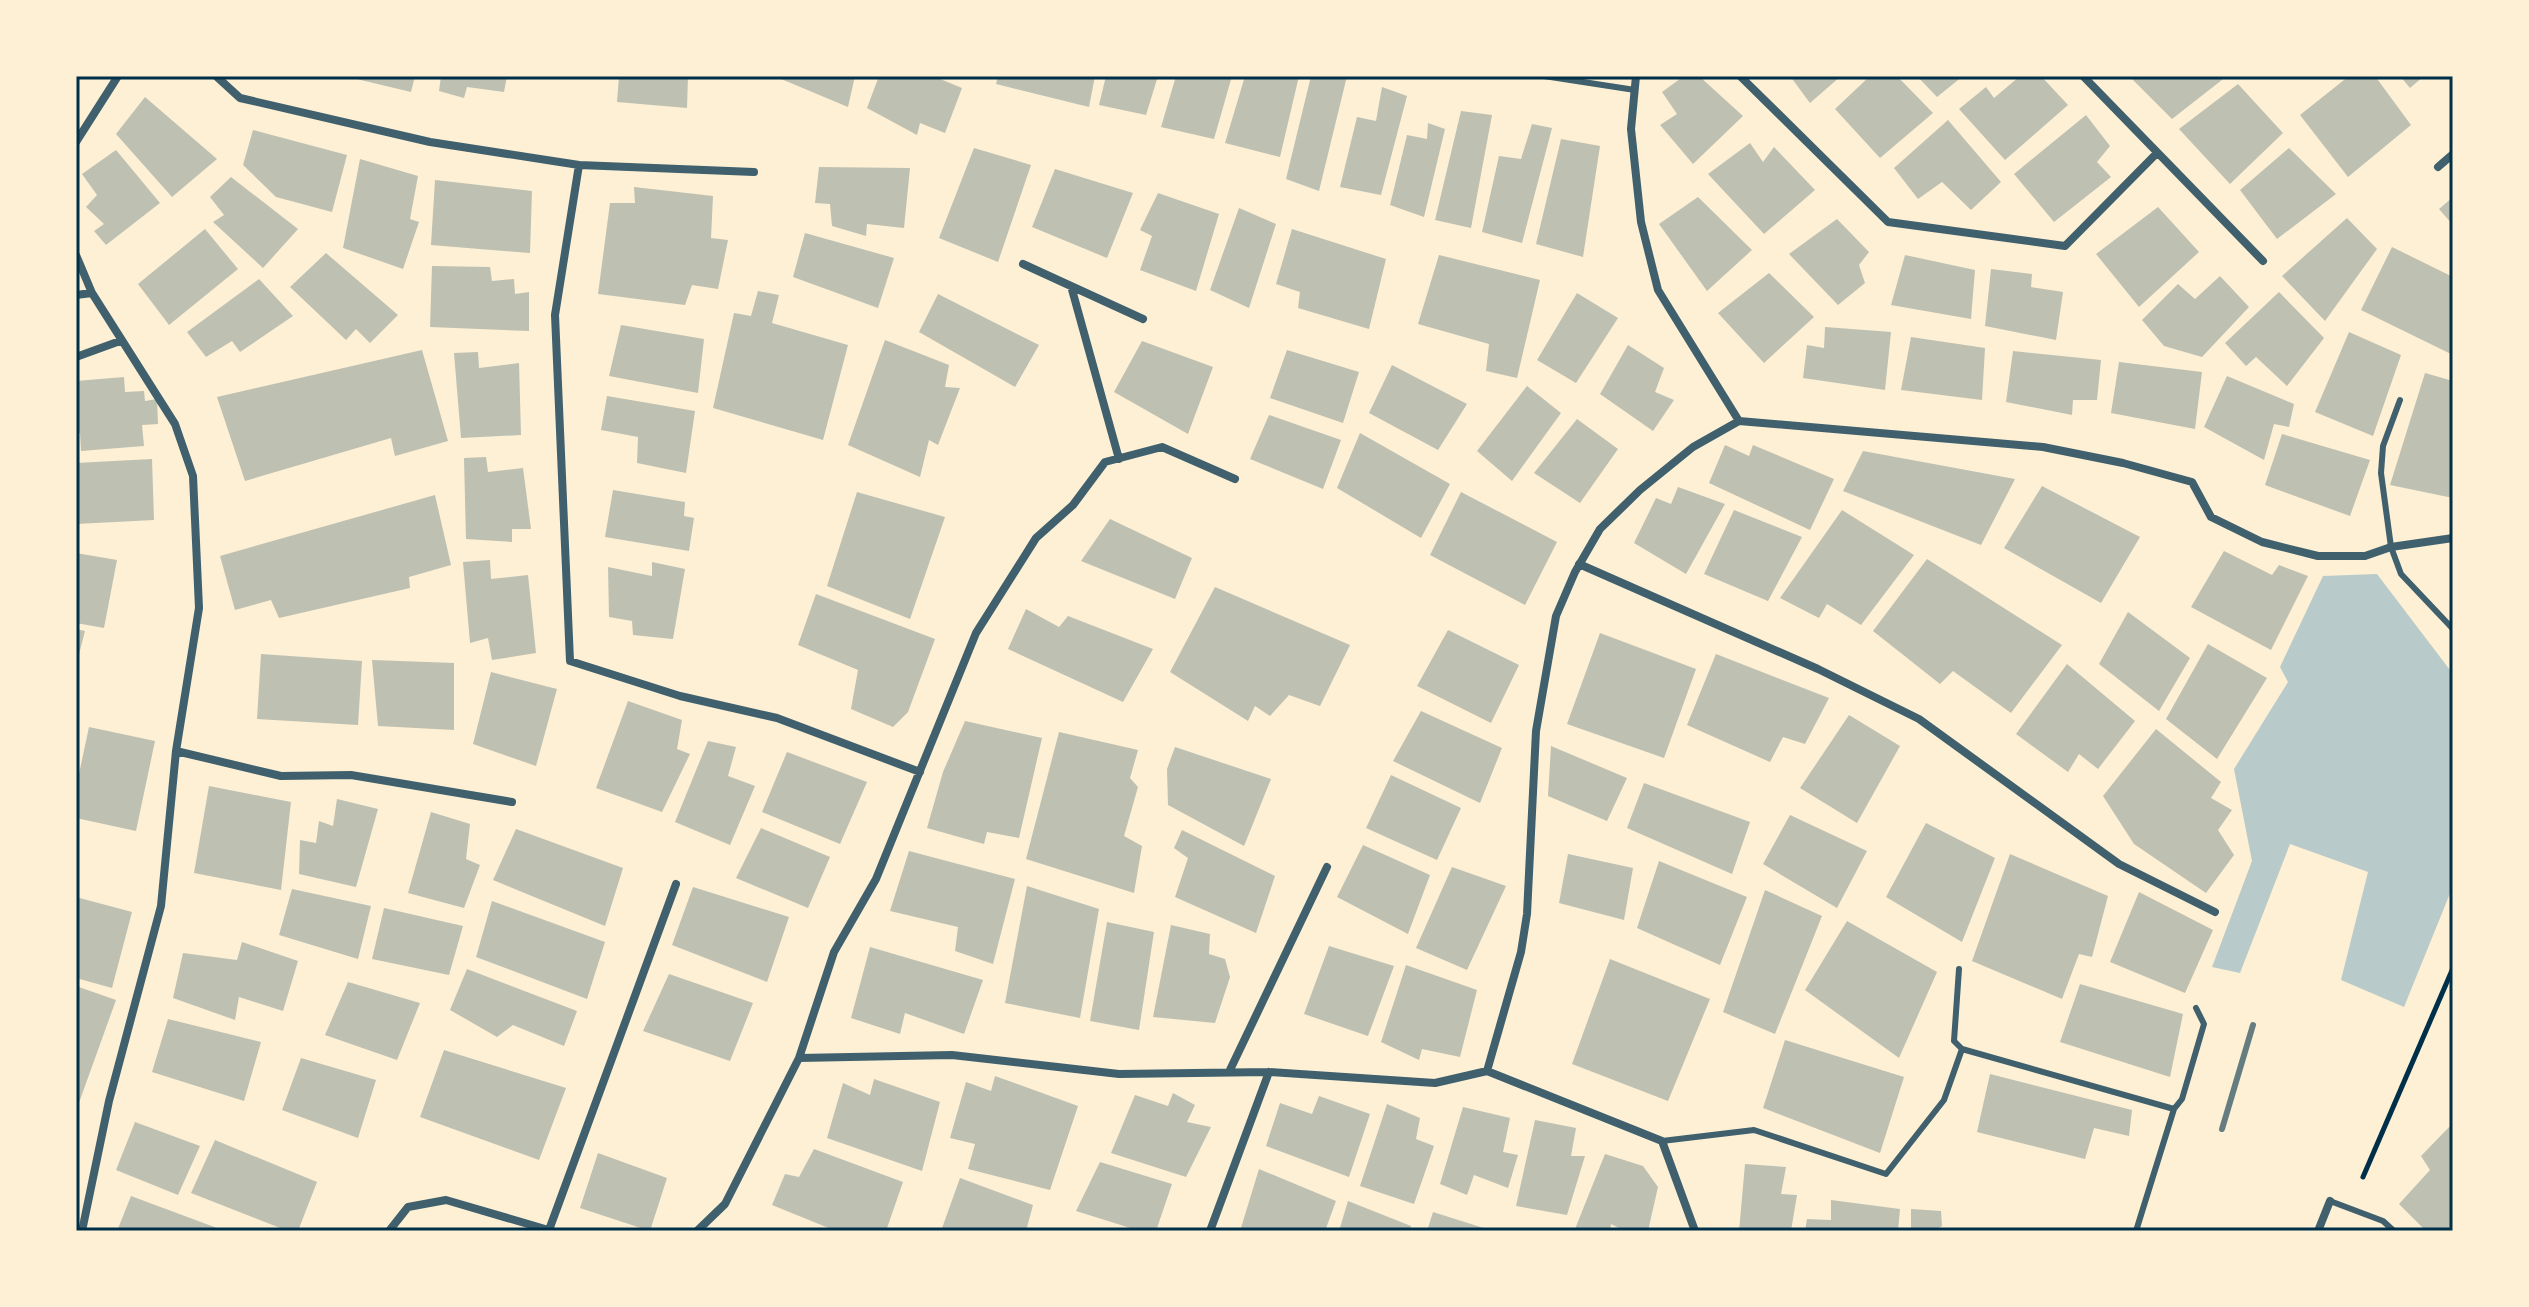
<svg xmlns="http://www.w3.org/2000/svg" width="2529" height="1307" viewBox="0 0 2529 1307" font-family="'Noto Serif',serif">
  <style>
    .green { fill: #b9caca }
    .building { fill: #bec0b2 }
    .lines { fill: none; stroke-linecap: round; stroke-linejoin: round }
    .path { stroke: #003049; stroke-width: 5 }
    .service { stroke: #3f606c; stroke-width: 6 }
    .minor { stroke: #3f606c; stroke-width: 8 }
    .rail { stroke: #657d81; stroke-width: 6 }
    .neatline { fill: none; stroke: #003049; stroke-width: 3 }
  </style>
  <rect width="100%" height="100%" fill="#fdf0d5"/>
  <!-- green -->
  <path class="green" d="M2377,574L2453,674V886L2404,1007L2341,980L2368,872L2290,844L2240,973L2212,967L2252,861L2234,769L2288,682L2280,667L2323,576Z"/>
  <!-- building -->
  <path class="building" d="M344,76H415L411,92Z
    M441,76H507L504,92L467,87L464,98L439,91Z
    M619,76H688L687,108L617,102Z
    M774,76H855L848,107Z
    M879,76H933L962,88L945,133L920,123L917,135L867,108Z
    M998,76H1095L1089,107L996,84Z
    M1106,76H1158L1146,115L1099,105Z
    M1176,76H1232L1214,139L1161,127Z
    M1245,76H1299L1280,157L1225,143Z
    M1311,76H1347L1319,191L1286,179Z
    M1684,76H1699L1743,116L1693,164L1660,125L1677,114L1662,92Z
    M1790,76H1841L1810,103Z
    M1870,76H1897L1933,113L1880,158L1835,109Z
    M1917,76H1963L1937,97Z
    M2020,76H2041L2068,105L2005,160L1959,109L1986,87L1994,98Z
    M2129,76H2227L2172,119Z
    M2349,76H2375L2411,125L2348,177L2300,115Z
    M2400,76H2424L2410,88Z
    M2238,84L2283,133L2230,184L2179,129Z
    M1382,87L1407,96L1381,195L1340,187L1357,117L1376,121Z
    M145,97L217,159L172,197L116,134Z
    M1461,111L1492,115L1471,228L1435,220Z
    M2086,115L2110,146L2097,162L2111,177L2054,222L2014,174Z
    M1948,120L2001,182L1971,210L1942,182L1918,199L1894,168Z
    M1428,123L1445,129L1424,217L1390,205L1407,135L1427,139Z
    M1532,124L1552,128L1522,243L1482,232L1499,156L1521,159Z
    M253,130L347,155L332,212L276,197L243,165Z
    M1561,139L1600,146L1583,257L1536,244Z
    M1750,143L1763,162L1774,147L1815,190L1764,234L1708,174Z
    M974,148L1031,165L998,262L939,238Z
    M2289,148L2336,194L2277,239L2240,190Z
    M116,150L160,203L106,245L94,231L104,224L86,207L97,195L82,174Z
    M360,159L418,176L410,219L419,222L403,269L343,248Z
    M819,167L910,168L904,228L867,224L866,236L832,226L830,204L815,203Z
    M1055,169L1133,193L1107,258L1032,227Z
    M231,177L298,229L263,268L213,222L224,215L210,197Z
    M435,180L532,191L530,253L431,245Z
    M634,187L713,196L711,238L728,240L718,289L692,285L685,305L598,294L610,203H635Z
    M1158,193L1219,214L1196,291L1140,270L1152,236L1140,230Z
    M1698,197L1752,250L1707,291L1659,224Z
    M2453,197V225L2439,209Z
    M2158,207L2199,252L2139,307L2096,254Z
    M1239,208L1276,224L1249,308L1210,290Z
    M2347,218L2377,249L2325,321L2282,276Z
    M1837,219L1869,252L1859,265L1865,283L1838,305L1789,254Z
    M205,229L238,269L169,325L138,284Z
    M1292,229L1386,259L1369,329L1298,308L1300,292L1276,284Z
    M805,233L894,258L878,308L793,277Z
    M2392,247L2453,277V355L2361,310Z
    M326,253L398,315L370,343L356,329L346,340L290,287Z
    M1439,255L1540,280L1517,378L1486,371L1489,344L1418,324Z
    M1905,255L1975,270L1971,319L1891,305Z
    M432,266L490,267L492,281L514,279L515,294L529,292V331L430,327Z
    M1991,269L2032,274L2031,287L2063,292L2056,340L1985,326Z
    M1769,273L1814,317L1764,363L1718,313Z
    M2220,276L2249,307L2202,357L2164,346L2142,320L2178,284L2195,299Z
    M259,279L293,316L240,352L232,341L206,357L187,332Z
    M758,291L779,295L772,323L848,345L823,440L713,408L734,313L751,316Z
    M2279,292L2324,338L2287,386L2256,357L2246,366L2225,343Z
    M1577,293L1618,318L1576,383L1537,360Z
    M938,294L1039,345L1015,387L919,332Z
    M621,325L704,339L698,393L609,376Z
    M1825,327L1891,332L1885,390L1803,378L1807,345L1824,348Z
    M2349,332L2401,355L2373,436L2315,412Z
    M1911,337L1985,348L1982,400L1901,390Z
    M885,340L949,365L945,387L960,388L938,445L929,440L920,477L848,445Z
    M1142,341L1213,367L1188,434L1114,392Z
    M1628,345L1664,368L1655,392L1674,400L1653,431L1600,394Z
    M422,350L448,441L395,456L391,438L245,481L217,397Z
    M1287,350L1359,372L1343,423L1270,398Z
    M2013,351L2101,360L2097,400H2073L2072,415L2006,402Z
    M478,352L479,368L519,363L521,435L461,438L454,353Z
    M2119,362L2202,372L2195,429L2111,413Z
    M1392,365L1467,404L1438,450L1369,413Z
    M2425,373L2453,381V498L2390,485Z
    M2227,376L2294,404L2289,427L2274,424L2264,460L2204,427Z
    M124,377L125,392L144,391L145,401L157,399L158,424L142,425L144,446L81,451L80,433H76V381Z
    M1527,386L1561,413L1512,481L1477,451Z
    M607,396L695,411L686,473L637,463L638,437L601,430Z
    M1269,415L1341,440L1323,489L1250,459Z
    M1577,419L1618,449L1580,503L1534,473Z
    M1360,433L1450,484L1421,538L1337,488Z
    M2282,434L2370,460L2350,516L2265,485Z
    M1725,445L1749,456L1753,445L1834,479L1810,530L1709,483Z
    M1863,451L2015,479L1981,545L1843,491Z
    M486,457L488,472L523,468L531,529H512V542L466,539L464,458Z
    M152,459L154,520L76,524V463Z
    M2042,486L2140,537L2101,603L2004,548Z
    M1678,487L1725,504L1686,574L1634,543L1656,498L1671,504Z
    M613,490L685,502L684,516L694,518L689,551L605,537Z
    M857,492L945,517L910,619L827,586Z
    M1461,492L1557,542L1525,605L1430,555Z
    M435,495L451,565L409,577L410,588L279,618L271,600L235,610L220,556Z
    M1734,510L1802,537L1768,601L1704,574Z
    M1842,510L1914,555L1861,625L1827,604L1819,618L1780,598Z
    M1110,519L1192,558L1175,599L1081,561Z
    M2224,551L2272,575L2279,565L2308,576L2271,650L2191,607Z
    M76,553L117,560L104,628L76,623Z
    M1927,559L2062,645L2011,713L1953,671L1940,684L1873,631Z
    M490,560L491,579L528,575L536,653L492,660L488,638L470,643L463,562Z
    M652,562L685,569L673,639L633,635L632,621L609,617L608,567L652,576Z
    M1215,587L1350,645L1320,706L1289,695L1270,716L1255,706L1248,721L1170,672Z
    M816,594L935,639L908,712L893,727L851,709L858,670L798,645Z
    M1026,609L1059,627L1068,616L1153,649L1123,702L1008,649Z
    M2128,612L2190,658L2159,711L2099,664Z
    M76,629L85,631L77,662H76Z
    M1448,630L1519,665L1491,723L1417,686Z
    M1600,633L1696,669L1664,758L1567,724Z
    M2208,644L2267,678L2217,759L2166,719Z
    M261,654L362,661L358,725L257,719Z
    M1716,654L1829,698L1805,744L1783,737L1770,762L1687,725Z
    M372,660L454,663V730L378,726Z
    M2067,664L2135,721L2098,769L2079,754L2068,772L2016,734Z
    M491,672L557,689L536,766L473,744Z
    M628,701L682,720L677,749L690,754L662,812L596,788Z
    M1421,711L1502,748L1480,803L1393,761Z
    M1849,715L1900,746L1857,823L1800,788Z
    M965,721L1042,738L1019,838L987,832L984,844L927,828L943,772Z
    M89,727L155,741L136,831L76,818V788Z
    M2156,729L2221,782L2211,798L2232,810L2218,830L2234,855L2206,893L2134,844L2103,796Z
    M1059,732L1138,750L1130,778L1138,787L1124,836L1142,846L1134,893L1026,859Z
    M708,741L736,747L728,776L755,786L730,845L675,822Z
    M1551,746L1627,778L1607,821L1548,796Z
    M1175,747L1271,779L1244,846L1168,805L1167,769Z
    M787,752L867,782L840,844L762,812Z
    M1391,775L1461,808L1437,860L1366,828Z
    M1644,783L1750,822L1732,874L1627,828Z
    M209,786L291,802L281,890L194,873Z
    M337,799L378,809L356,887L299,874L300,840L316,843L319,821L333,826Z
    M431,812L470,824L466,859L480,865L464,908L408,893Z
    M1790,815L1867,851L1837,908L1763,864Z
    M1926,823L1995,858L1962,942L1886,897Z
    M761,828L830,857L808,908L736,878Z
    M516,829L623,868L605,926L493,880Z
    M1182,830L1275,876L1256,933L1175,897L1188,858L1174,848Z
    M1363,845L1430,875L1408,934L1337,897Z
    M909,851L1015,879L993,964L955,951L958,927L890,911Z
    M1568,854L1633,868L1624,920L1559,903Z
    M2010,854L2108,896L2092,957L2079,954L2062,999L1972,961Z
    M1659,861L1747,897L1720,965L1637,928Z
    M1452,867L1506,886L1467,970L1416,948Z
    M1027,886L1099,909L1080,1018L1005,1003Z
    M693,887L789,917L767,982L672,945Z
    M292,889L371,906L358,959L279,935Z
    M1765,890L1822,916L1775,1034L1723,1012Z
    M2139,892L2213,930L2185,993L2110,962Z
    M76,897L132,912L112,988L76,978Z
    M492,901L605,942L587,999L476,957Z
    M384,908L463,926L449,975L372,959Z
    M1847,921L1937,972L1899,1058L1805,990Z
    M1107,922L1154,932L1139,1030L1090,1021Z
    M1171,925L1210,934L1209,954L1225,959L1230,977L1215,1023L1153,1017Z
    M242,942L298,961L283,1011L239,997L235,1020L173,998L183,953L237,960Z
    M1329,946L1394,966L1368,1036L1304,1014Z
    M870,947L983,980L964,1034L905,1013L900,1034L851,1018Z
    M1610,959L1710,999L1668,1101L1572,1064Z
    M1406,965L1477,990L1460,1057L1422,1049L1419,1060L1381,1042Z
    M467,969L577,1011L564,1046L513,1025L497,1037L450,1010Z
    M669,974L753,1003L730,1061L643,1031Z
    M348,982L420,1003L397,1060L325,1035Z
    M2080,984L2183,1014L2170,1077L2060,1042Z
    M76,986L116,1000L76,1111Z
    M168,1019L261,1042L244,1101L152,1072Z
    M1785,1040L1904,1077L1880,1153L1763,1108Z
    M444,1050L566,1088L539,1160L420,1117Z
    M301,1058L376,1080L358,1138L282,1110Z
    M1990,1074L2132,1110L2129,1136L2094,1128L2085,1159L1977,1132Z
    M995,1076L1078,1106L1050,1190L968,1169L975,1144L950,1138L966,1082L991,1091Z
    M874,1079L940,1102L922,1171L827,1138L843,1083L870,1095Z
    M1173,1093L1195,1105L1187,1122L1211,1127L1186,1177L1111,1153L1135,1095L1168,1106Z
    M1319,1096L1370,1114L1349,1177L1266,1146L1280,1103L1312,1114Z
    M1387,1104L1420,1118L1416,1139L1434,1146L1414,1204L1360,1186Z
    M1463,1107L1510,1118L1503,1152L1518,1155L1508,1188L1474,1175L1467,1195L1440,1184Z
    M1535,1120L1576,1128L1571,1156H1585L1567,1215L1516,1206Z
    M135,1122L200,1146L178,1195L116,1170Z
    M2453,1123V1231H2426L2399,1204L2430,1170L2421,1156Z
    M215,1140L317,1182L298,1231H288L191,1193Z
    M814,1149L903,1182L886,1231H836L772,1205L785,1174L799,1177Z
    M598,1153L667,1178L650,1231L580,1208Z
    M1605,1154L1643,1166L1658,1187L1648,1231H1625L1611,1224L1610,1231L1575,1229Z
    M1100,1162L1172,1184L1156,1231H1140L1076,1211Z
    M1745,1164L1786,1167L1781,1194L1797,1195L1791,1231H1739Z
    M1259,1169L1336,1201L1325,1231H1240Z
    M960,1178L1033,1205L1026,1231H941Z
    M131,1196L225,1231H117Z
    M1831,1200L1900,1209L1898,1231H1805L1807,1219L1831,1220Z
    M1348,1201L1411,1226L1410,1231H1339Z
    M1911,1209L1941,1211L1942,1226L1934,1231H1911Z
    M1433,1212L1490,1230V1231H1427Z"/>
  <g class="lines">
    <!-- path -->
    <path class="path" d="M2363,1177L2453,968"/>
    <!-- service -->
    <path class="service" d="M1544,76L1635,90
      M2400,400L2383,446L2381,473L2391,547L2401,574L2453,629
      M1959,969L1954,1041L1962,1049
      M1662,1141L1754,1130L1886,1174L1944,1100L1962,1049L2174,1109
      M2330,1201L2383,1221L2394,1231
      M2136,1231L2174,1109L2182,1099L2204,1024L2196,1008"/>
    <!-- minor -->
    <path class="minor" d="M216,76L240,98L430,142L579,165
      M1636,76L1631,129L1641,222L1658,290L1739,421
      M1740,76L1888,222L2065,246L2157,153
      M2083,76L2263,261
      M76,142L118,76
      M2438,167L2453,154
      M754,172L579,165L555,315L570,661L680,696L777,718L920,772
      M76,255L92,293L175,424L193,476L199,608L176,751L161,906L109,1101L82,1231
      M1023,264L1143,319
      M1071,286L1119,459
      M76,295L92,293
      M76,357L120,341
      M1579,564L1818,669L1919,719L2119,864L2215,912
      M176,751L281,776L351,775L512,802
      M799,1058L834,952L876,879L976,633L1036,538L1073,505L1105,462L1162,447L1235,479
      M1487,1071L1521,952L1527,914L1536,731L1556,616L1575,572L1600,529L1640,490L1693,447L1739,421L2043,447L2123,463L2192,482L2211,517L2262,542L2318,556H2365L2391,547L2453,538
      M1229,1072L1327,867
      M549,1230L676,884
      M389,1231L408,1207L446,1200L552,1231
      M697,1231L725,1204L799,1058L952,1055L1119,1074L1269,1072L1435,1083L1487,1071L1662,1141L1695,1231
      M1210,1231L1269,1072
      M2318,1231L2330,1201"/>
    <!-- rail -->
    <path class="rail" d="M2222,1129L2253,1025"/>
  </g>
  <!-- border -->
  <rect width="2529" height="1307" fill="none" stroke="#fdf0d5" stroke-width="156"/>
  <rect x="78" y="78" width="2373" height="1151" class="neatline"/>
</svg>
